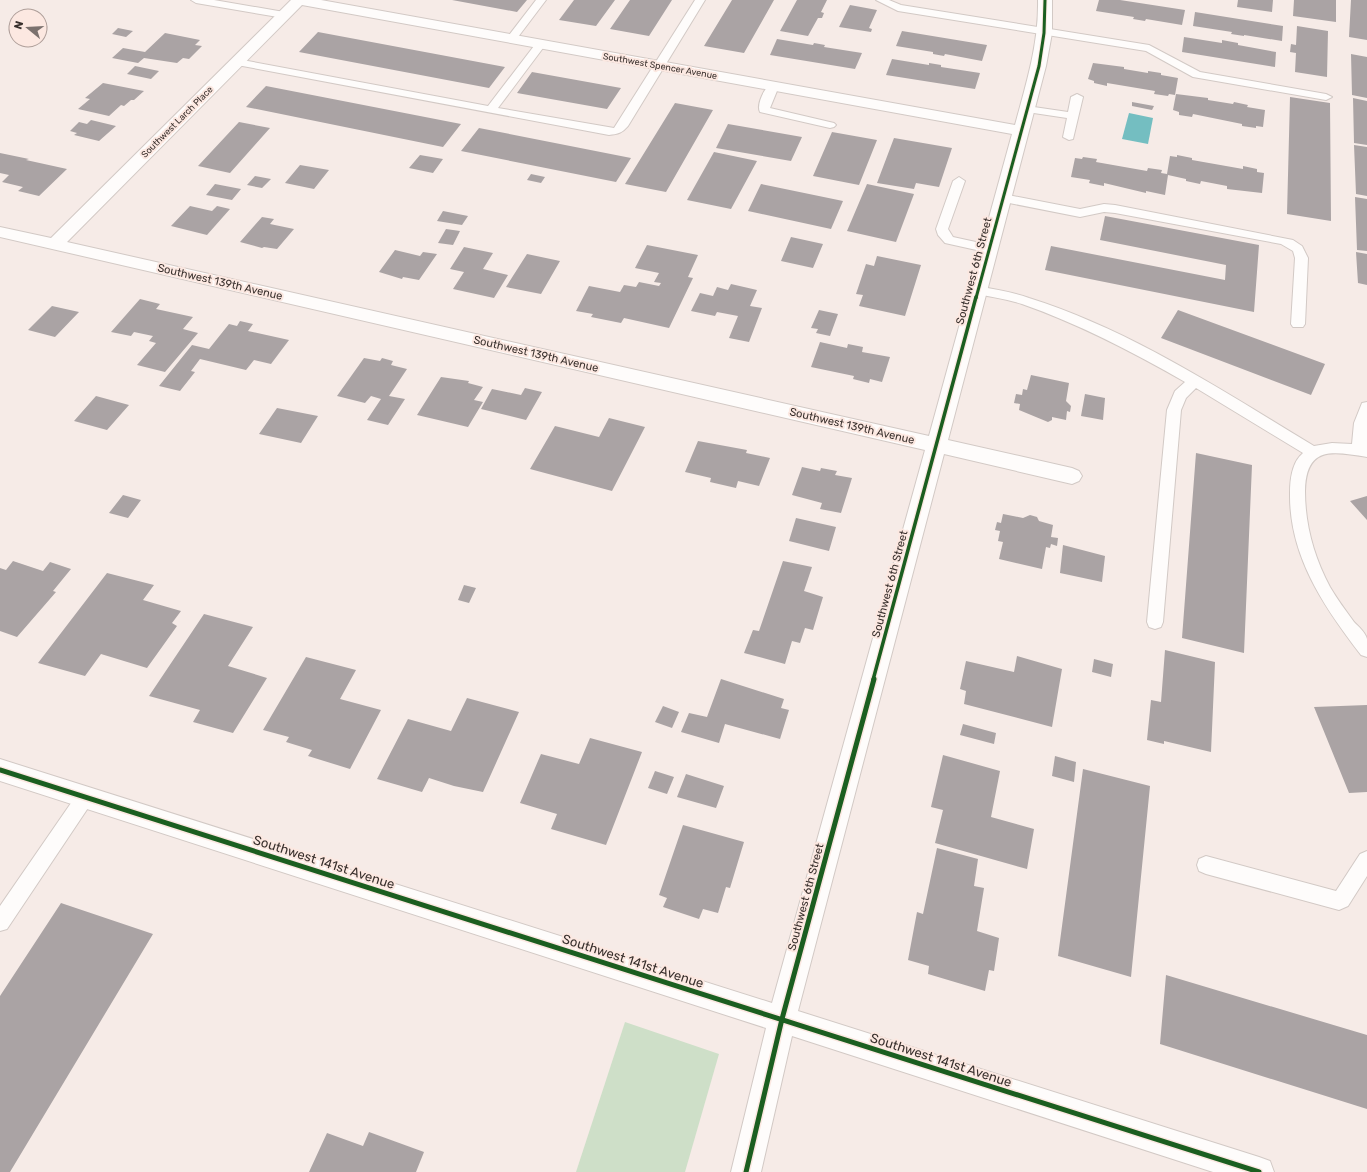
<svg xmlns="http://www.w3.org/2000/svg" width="1367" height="1172" viewBox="0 0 1367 1172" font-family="Rubik,sans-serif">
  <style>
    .green { fill: #cedfc8 }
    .water { fill: #74bec1 }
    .building { fill: #aaa3a4 }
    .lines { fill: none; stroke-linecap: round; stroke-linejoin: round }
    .lane-casing { stroke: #d2c9c5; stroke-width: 2 }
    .street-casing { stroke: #d2c9c5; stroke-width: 2 }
    .lane { fill: #fefcfb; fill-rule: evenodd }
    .street { fill: #fefcfb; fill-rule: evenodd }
    .cycleway-far2-casing { stroke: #fce8e1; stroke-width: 5 }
    .cycleway-far1-casing { stroke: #fce8e1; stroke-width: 6 }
    .cycleway-casing { stroke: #fce8e1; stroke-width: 8 }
    .cycleway-far2 { stroke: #1b5e20; stroke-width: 3 }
    .cycleway-far1 { stroke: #1b5e20; stroke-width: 3.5 }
    .cycleway { stroke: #1b5e20; stroke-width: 5 }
    .labels { text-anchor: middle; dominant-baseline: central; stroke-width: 4; stroke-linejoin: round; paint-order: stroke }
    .far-street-label { font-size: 9px; fill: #39302d; stroke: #fce8e1 }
    .street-label { font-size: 11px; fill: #39302d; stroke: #fce8e1 }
    .near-street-label { font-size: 13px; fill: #39302d; stroke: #fce8e1 }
  </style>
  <rect width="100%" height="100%" fill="#f6ebe7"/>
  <!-- green -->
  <path class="green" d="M625,1022L719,1054L685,1172H576Z"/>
  <!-- water -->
  <path class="water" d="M1129,113L1153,118L1148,144L1122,139Z"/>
  <!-- building -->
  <path class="building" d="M452,0H527L517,12Z
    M574,0H615L596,26L559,20Z
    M630,0H672L649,36L610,29Z
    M732,0H774L744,53L704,46Z
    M797,0H827L821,12L824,13L822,18H818L808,36L780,31Z
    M1099,0H1120L1185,10L1182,25L1146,19L1145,21L1133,19L1134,17L1096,11Z
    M1238,0H1273L1272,12L1237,7Z
    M1294,0H1336V22L1293,16Z
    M1351,0H1367V40L1349,37Z
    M850,5L877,10L869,28L872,29L871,32L839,27Z
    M1195,12L1283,26L1282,41L1244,35V36L1231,34L1232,32L1193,26Z
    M1297,26L1328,31L1327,77L1295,72L1296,53L1290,52L1291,44L1296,45Z
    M118,28L133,31L126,37L112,34Z
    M902,31L987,45L982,61L945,54L944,56L933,54V52L896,46Z
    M318,32L505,67L489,88L299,52Z
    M165,33L200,40L195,45L202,46L189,59L183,58L177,63L144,58L138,63L112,58L123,48L145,52Z
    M1184,37L1222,43V40L1238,43V45L1276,52L1275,67L1182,52Z
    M777,39L813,45L814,43L825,45L824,47L862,53L855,69L770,55Z
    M1351,54L1367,57V98L1352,95Z
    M892,59L929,65V63L941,65V67L980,73L975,89L886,75Z
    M1093,63L1124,67V69L1148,73V71L1161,73V75L1178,78L1175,95L1169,94L1168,96L1154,94L1155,91L1107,83V86L1094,83V81L1088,79Z
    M135,66L159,71L151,79L127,74Z
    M532,72L621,88L607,109L517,93Z
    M103,83L144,91L134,100H131L124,106L121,105L109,116L78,109L90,99L85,98Z
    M266,86L461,124L443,147L246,107Z
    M1176,94L1208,98V100L1233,104L1234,102L1248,105L1247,107L1265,110L1263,127L1256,126V128L1242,126V124L1193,114L1192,117L1179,115V112L1173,110Z
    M1290,97L1330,103L1331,221L1287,214Z
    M1353,98L1367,101V145L1354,143Z
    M1132,102L1154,106L1152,110L1132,106Z
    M675,103L713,110L666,192L625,184Z
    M91,120L116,126L99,141L74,135L77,133L70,131L79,122L87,124Z
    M239,122L270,128L230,173L198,166Z
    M728,124L802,137L791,161L716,148Z
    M479,128L631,158L616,182L461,151Z
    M832,132L877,140L859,185L813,176Z
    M894,138L952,148L939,187L916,183L914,189L877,183Z
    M1354,145L1367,147V196L1356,194Z
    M714,152L757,161L731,209L687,200Z
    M0,153L29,159L26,160L67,169L39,196L18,191L23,187L2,182L9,175L0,173Z
    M420,155L443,159L433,173L409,168Z
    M1177,155L1192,158V160L1243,169V166L1257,169V172L1264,173L1262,193L1227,189V186L1201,181L1200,184L1186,181V179L1168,175L1165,195L1146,191V193L1104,183V186L1089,183L1090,180L1071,177L1075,158L1082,159L1083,157L1097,159L1096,162L1147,171L1148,168L1162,170L1161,173L1167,174L1170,156L1177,157Z
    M300,165L329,170L314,189L285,183Z
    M531,174L545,177L541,183L527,180Z
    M255,176L271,179L262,188L247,185Z
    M215,184L241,189L232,200L206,195Z
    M761,184L843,201L831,229L748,211Z
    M867,184L914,194L896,242L847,231Z
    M1355,197L1367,199V251L1357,250Z
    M190,206L212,211L217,206L230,209L207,235L171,226Z
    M443,211L468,216L462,225L437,221Z
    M1105,216L1259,245L1254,312L1045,270L1051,246L1225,280L1226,265L1100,240Z
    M262,217L274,219L270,224L294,229L277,249L264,247L262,248L240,242Z
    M446,229L460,231L453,245L438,243Z
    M791,237L823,244L813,268L781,261Z
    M647,245L698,255L688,277L693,278L669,328L624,318L621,323L591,317L593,314L576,311L589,286L620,292L624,285L636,287L639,282L659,286L661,283L654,282L659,273L635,268Z
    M464,247L493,253L483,269L508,275L494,298L453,289L464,272L450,269Z
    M395,250L420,256L423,252L437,254L419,280L403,277L402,279L379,272Z
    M1356,252L1367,254V285L1358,283Z
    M527,254L560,261L541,294L506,287Z
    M877,256L921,265L905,316L859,306L863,295L856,294L866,264L874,266Z
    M731,284L757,290L750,306L762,308L749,342L729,338L738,316L717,312L715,316L691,311L700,293L713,296L717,287L728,290Z
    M140,299L160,304L156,309L193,317L183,329L198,333L165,372L137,365L156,343L149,341L153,336L134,332L131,336L111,332Z
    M52,306L79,312L55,337L28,330Z
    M819,310L838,314L830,336L816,333L818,329L811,328Z
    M1178,310L1325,364L1311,395L1161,338Z
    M240,321L253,324L248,331L289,340L271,364L254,360L246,370L200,359L191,371L195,372L180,391L159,386L192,345L209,349L229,324L237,326Z
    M820,342L847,348L848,344L863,347L862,352L890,357L882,382L870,379L869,383L853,379L854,376L811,367Z
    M364,358L380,361L382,358L393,361L391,365L407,369L389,396L405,399L388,425L367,420L381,399L371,396L365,403L337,396Z
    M1031,375L1069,383L1066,401L1071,406L1070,412L1067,411L1066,420L1052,417V420L1048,422L1019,410L1020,404L1014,403L1016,394L1022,395L1023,389L1027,390Z
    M441,377L469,381L468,383L483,387L474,400L483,402L468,427L417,415Z
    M525,388L542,392L526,420L481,409L492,389L521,395Z
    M1085,394L1105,398L1103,420L1081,416Z
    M96,396L129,405L107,430L74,421Z
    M277,408L318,416L301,443L259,434Z
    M609,418L645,427L612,491L530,469L555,426L599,437Z
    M698,441L747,450L746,453L770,458L759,486L738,481L736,488L710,482L711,478L685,472Z
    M1196,453L1252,465L1244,653L1182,638Z
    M802,467L820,471L821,468L837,471L835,475L852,478L841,513L820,509L822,503L792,495Z
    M123,495L141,500L128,518L109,513Z
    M1367,496V520L1350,501Z
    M1003,514L1023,518L1030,515L1037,517L1039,521L1053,525L1051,537L1058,538L1057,546L1051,544L1050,548L1046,547L1042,569L999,559L1003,542L998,541L1000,531L995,530L997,522L1001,523Z
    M796,518L836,527L829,551L789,541Z
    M1063,545L1105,556L1102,582L1060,573Z
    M13,561L43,571L50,562L71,569L53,591L56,592L17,637L0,631V568L6,570Z
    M783,561L812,567L804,591L823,597L813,630L805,628L800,643L792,641L785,664L744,653L753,630L759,631Z
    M107,573L154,585L143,600L181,611L172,623L177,626L147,668L101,654L85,676L38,663Z
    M464,585L476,588L469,603L458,600Z
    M204,614L253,627L228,666L267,678L233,733L193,722L200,710L149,696Z
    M1165,650L1215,662L1211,752L1164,741V744L1147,740L1151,700L1161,702Z
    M1017,656L1062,669L1052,727L964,704L966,691L960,689L966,661L1014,672Z
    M306,657L356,670L340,699L381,710L350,769L308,756L312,750L286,742L289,737L263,730Z
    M1094,659L1113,664L1111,677L1092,672Z
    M721,679L784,699L781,708L789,710L780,739L725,724L719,743L681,732L689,713L707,717Z
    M467,698L519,712L483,792L454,786L429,778L422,792L377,779L408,719L451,731Z
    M1367,705V792L1349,793L1314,707Z
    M663,706L679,712L672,728L655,722Z
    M963,724L996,733L994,744L960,735Z
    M590,738L642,752L606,845L551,829L557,814L520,803L541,754L579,764Z
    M943,755L1000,771L991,817L1034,829L1027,869L935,843L943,810L931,807Z
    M1055,756L1076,762L1074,782L1052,776Z
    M1083,769L1150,786L1131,977L1058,956Z
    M655,771L674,777L667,794L648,788Z
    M686,774L724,786L716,808L677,797Z
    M683,825L744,842L730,888L726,887L718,913L703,909L699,919L663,907L667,898L659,895Z
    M937,848L978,859L974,886L984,888L977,931L999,938L994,971L989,970L985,991L928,974L929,966L908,960L917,912L923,914Z
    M61,903L153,934L10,1172H0V996Z
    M1166,975L1367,1035V1109L1160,1044Z
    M369,1132L424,1152L416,1172H309L327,1133L363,1146Z"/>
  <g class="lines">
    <defs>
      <path id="lane" d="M191,0H214L284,12L289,15L284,18L196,3Z
        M536,0H546L515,41H507L506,39Z
        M695,0H705L628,126C622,133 618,134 609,135L237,65L232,62L237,59L488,106L537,42L541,41L546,44L498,108L614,128Z
        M876,0H889L901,5L1149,45L1200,72L1326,94L1332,97L1326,100L1193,77L1146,51L898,11Z
        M773,83L779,86L770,108L834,123L836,125L834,127L830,128L760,112C756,105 765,85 773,83Z
        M1077,94L1083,97L1073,139L1069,140L1063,137L1067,118L1027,112L1021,109L1027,106L1068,112L1071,97Z
        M959,177L965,181L948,229L953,237L994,246L996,249L994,252L990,253L945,243L938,235L936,229L953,181Z
        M1003,194L1080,209L1104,204L1115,205L1293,240L1302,246L1308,258L1305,324L1303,327H1293L1291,324L1295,258L1293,251L1281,244L1115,213L1104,212L1080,217L999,201L997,198L999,195Z
        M979,286C996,290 1013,292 1029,298C1131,330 1223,391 1314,446L1332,443L1352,444L1354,423L1362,403L1367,402V457C1333,452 1306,445 1305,491C1305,525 1314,557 1330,587C1337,599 1346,611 1354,622C1358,626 1366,633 1367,639C1367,644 1367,651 1367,657L1361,655C1324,607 1289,556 1290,493C1290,479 1292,462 1303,453L1196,388L1186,398L1181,410L1163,622L1161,627L1155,629L1149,627L1147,622L1167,410L1175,391L1185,382C1133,352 1079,324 1022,304C1007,299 990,297 974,293L972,290L974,287Z
        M86,788L92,790L95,796L92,802L7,929L0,931V906L80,790Z
        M1367,851V876L1348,906L1339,910L1206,874L1199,871L1197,865L1199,859L1206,856L1336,891L1360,854Z"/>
      <path id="street" d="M291,0H321L1015,125C1026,84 1039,44 1038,0H1052V33L1046,66L948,440L1072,468L1079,471L1082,476L1079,481L1072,484L944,454L798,1011L1259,1157L1270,1161L1274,1172H1213L792,1036L761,1172H731L766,1028L0,781V759L772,1003L925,450L0,237V227L51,238ZM302,5L1012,134L929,436L67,242Z"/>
    </defs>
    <!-- lane casing -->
    <use href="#lane" class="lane-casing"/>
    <!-- street casing -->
    <use href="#street" class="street-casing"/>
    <!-- lane -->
    <use href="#lane" class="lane"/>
    <!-- street -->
    <use href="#street" class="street"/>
    <defs>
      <path id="cycleway-far2" d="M976,298L1039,66L1044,33L1045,0"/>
      <path id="cycleway-far1" d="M873,680L976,297"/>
      <path id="cycleway" d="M0,770L1259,1172
        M746,1172L782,1019L874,679"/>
    </defs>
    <!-- cycleway-far2 casing -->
    <use href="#cycleway-far2" class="cycleway-far2-casing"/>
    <!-- cycleway-far1 casing -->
    <use href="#cycleway-far1" class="cycleway-far1-casing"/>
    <!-- cycleway casing -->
    <use href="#cycleway" class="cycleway-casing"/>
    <!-- cycleway-far2 -->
    <use href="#cycleway-far2" class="cycleway-far2"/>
    <!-- cycleway-far1 -->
    <use href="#cycleway-far1" class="cycleway-far1"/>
    <!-- cycleway -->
    <use href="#cycleway" class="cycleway"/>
  </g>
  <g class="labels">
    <!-- far-street labels -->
    <g class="far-street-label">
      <text transform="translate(660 66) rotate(10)">Southwest Spencer Avenue</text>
      <text transform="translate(177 122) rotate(-45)">Southwest Larch Place</text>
    </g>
    <!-- street labels -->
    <g class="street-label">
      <text transform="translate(974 271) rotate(-75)">Southwest 6th Street</text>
      <text transform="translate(220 282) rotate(13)">Southwest 139th Avenue</text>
      <text transform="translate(536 354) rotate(13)">Southwest 139th Avenue</text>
      <text transform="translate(852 426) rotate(13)">Southwest 139th Avenue</text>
      <text transform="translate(890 584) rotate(-75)">Southwest 6th Street</text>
      <text transform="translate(806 897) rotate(-75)">Southwest 6th Street</text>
    </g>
    <!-- near-street labels -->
    <g class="near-street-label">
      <text transform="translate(324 862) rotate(18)">Southwest 141st Avenue</text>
      <text transform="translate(633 961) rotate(18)">Southwest 141st Avenue</text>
      <text transform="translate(941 1060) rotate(18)">Southwest 141st Avenue</text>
    </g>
  </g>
  <!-- north arrow -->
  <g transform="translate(28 28) rotate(288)"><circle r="19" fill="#fce8e1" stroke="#ae9e99"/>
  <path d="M0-3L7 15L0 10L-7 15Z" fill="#7b716e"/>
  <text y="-6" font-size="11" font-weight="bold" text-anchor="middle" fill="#39302d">N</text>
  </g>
</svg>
